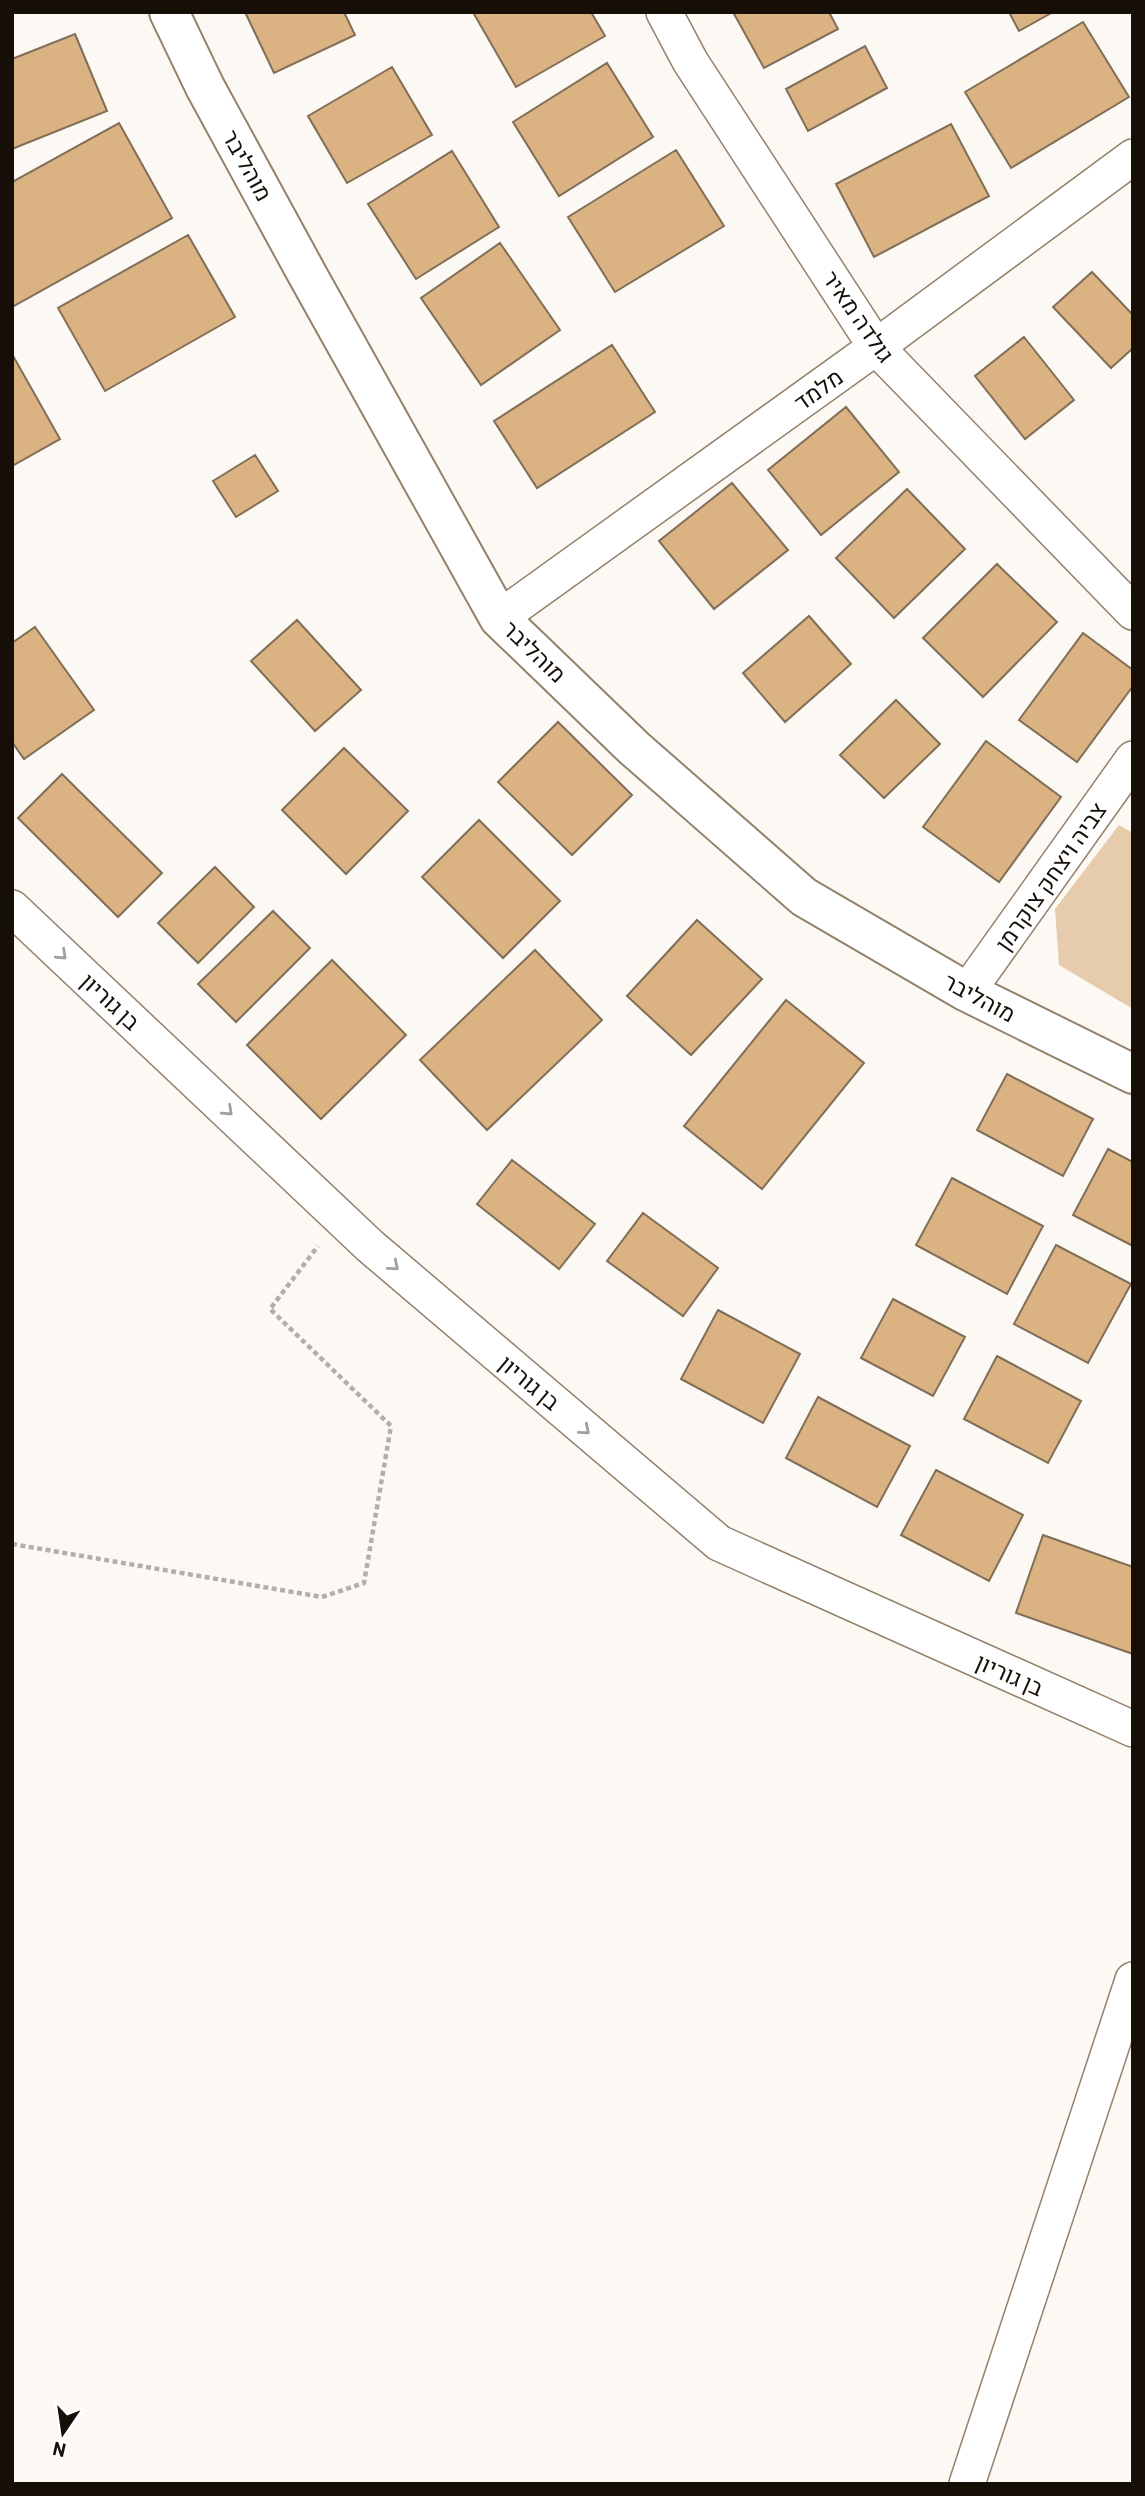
<svg xmlns="http://www.w3.org/2000/svg" width="1145" height="2496" viewBox="0 0 1145 2496" font-family="Barlow,Heebo,sans-serif">
  <style>
    .green { fill: #e6cbac }
    .building { fill: #dbb281; stroke: #806e58; stroke-width: 2 }
    .lines { fill: none; stroke-linecap: round; stroke-linejoin: round }
    .street-casing { stroke: #94816b; stroke-width: 38 }
    .secondary-casing { stroke: #94816b; stroke-width: 42 }
    .path { stroke: #b3aea9; stroke-width: 4.5; stroke-dasharray: 5 3.5; stroke-linecap: butt }
    .street { stroke: #fff; stroke-width: 35 }
    .secondary { stroke: #fff; stroke-width: 38 }
    .oneway { stroke: #a29f9c }
    .labels { text-anchor: middle; dominant-baseline: central; stroke-width: 5; stroke-linejoin: round; paint-order: stroke }
    .street-label { font-size: 23px; fill: #160f07; stroke: #fff }
  </style>
  <rect width="100%" height="100%" fill="#fcf8f3"/>
  <!-- green -->
  <path class="green" d="M1119,825L1133,833V1009L1059,965L1055,909Z"/>
  <!-- building -->
  <path class="building" d="M245,12H344L355,35L274,73Z
    M478,12H591L605,36L516,87L474,14Z
    M733,12H829L838,29L764,68Z
    M1009,12H1053L1019,31Z
    M1083,22L1129,97L1011,168L965,92Z
    M75,34L107,111L12,149V59Z
    M865,46L887,88L808,131L786,89Z
    M607,63L653,137L559,196L513,122Z
    M392,67L432,135L347,183L308,116Z
    M119,123L172,218L12,307V182Z
    M951,124L989,196L874,257L836,184Z
    M676,150L724,226L615,292L568,217Z
    M452,151L499,227L416,279L368,204Z
    M188,235L235,317L105,391L58,308Z
    M500,243L560,330L481,385L421,298Z
    M1092,272L1133,315V348L1111,368L1053,307Z
    M1024,337L1074,400L1025,439L975,376Z
    M612,345L655,412L537,488L494,421Z
    M12,354L60,439L12,466Z
    M846,407L899,472L821,535L768,470Z
    M255,455L278,491L236,517L213,481Z
    M732,483L788,550L714,609L659,541Z
    M907,489L965,549L894,618L836,558Z
    M997,564L1057,622L983,697L923,638Z
    M809,616L851,664L785,722L743,673Z
    M297,620L361,690L315,731L251,661Z
    M35,627L94,710L24,759L12,742V643Z
    M1083,633L1133,670V686L1077,762L1019,720Z
    M896,700L940,744L884,798L840,755Z
    M558,722L632,795L572,855L498,782Z
    M986,741L1061,797L999,882L923,827Z
    M344,748L408,811L346,874L282,810Z
    M62,774L162,873L118,917L18,818Z
    M479,820L560,901L503,958L422,877Z
    M215,867L254,907L198,963L158,923Z
    M273,911L310,948L236,1022L198,984Z
    M697,920L762,979L691,1055L627,996Z
    M535,950L602,1020L487,1130L420,1060Z
    M332,960L406,1035L321,1119L247,1045Z
    M786,1000L864,1063L762,1189L684,1126Z
    M1007,1074L1093,1119L1063,1176L977,1130Z
    M1108,1149L1133,1162V1246L1073,1215Z
    M512,1160L595,1224L559,1269L477,1204Z
    M952,1178L1043,1226L1007,1294L916,1245Z
    M643,1213L718,1268L683,1316L607,1261Z
    M1056,1245L1131,1284L1088,1363L1014,1324Z
    M893,1299L965,1337L933,1396L861,1358Z
    M718,1310L800,1354L763,1423L681,1379Z
    M997,1356L1081,1401L1048,1463L964,1419Z
    M818,1397L910,1446L877,1507L786,1458Z
    M936,1470L1023,1515L989,1581L901,1535Z
    M1043,1535L1133,1567V1654L1016,1613Z"/>
  <g class="lines">
    <defs>
      <path id="street" d="M664,12L690,61L876,347L1133,612
        M499,618L876,347L1133,157
        M12,908L370,1246L719,1543L1133,1729
        M967,992L1133,759
        M967,2484L1133,1980"/>
      <path id="secondary" d="M169,12L205,87L307,274L499,618L634,748L804,897L967,992L1133,1074"/>
    </defs>
    <!-- street casing -->
    <use href="#street" class="street-casing"/>
    <!-- secondary casing -->
    <use href="#secondary" class="secondary-casing"/>
    <!-- path -->
    <path class="path" d="M12,1544L322,1597L364,1583L391,1426L270,1309L318,1246"/>
    <!-- street -->
    <use href="#street" class="street"/>
    <!-- secondary -->
    <use href="#secondary" class="secondary"/>
  </g>
  <!-- one-way arrows -->
  <defs><path id="oneway-chevron" d="M-2-3.5L2.5 0L-2 3.5" fill="none" stroke-width="1.6" stroke-linecap="round" stroke-linejoin="round" transform="scale(1.75)"/></defs>
  <g class="oneway">
    <use href="#oneway-chevron" transform="translate(62 955) rotate(43)"/>
    <use href="#oneway-chevron" transform="translate(228 1111) rotate(43)"/>
    <use href="#oneway-chevron" transform="translate(394 1266) rotate(40)"/>
    <use href="#oneway-chevron" transform="translate(585 1430) rotate(40)"/>
  </g>
  <g class="labels">
    <!-- street labels -->
    <g class="street-label">
      <text transform="translate(248 165) rotate(61)">מוהליבר</text>
      <text transform="translate(859 316) rotate(55)">גולדה מאיר</text>
      <text transform="translate(818 389) rotate(-36)">מלמד</text>
      <text transform="translate(535 651) rotate(44)">מוהליבר</text>
      <text transform="translate(1050 876) rotate(-55)">צביה ויצחק צוקרמן</text>
      <text transform="translate(980 997) rotate(28)">מוהליבר</text>
      <text transform="translate(111 1001) rotate(43)">בן גוריון</text>
      <text transform="translate(530 1382) rotate(40)">בן גוריון</text>
      <text transform="translate(1010 1674) rotate(24)">בן גוריון</text>
    </g>
  </g>
  <!-- border -->
  <rect width="1145" height="2496" fill="none" stroke="#160f07" stroke-width="28"/>
  <!-- north arrow -->
  <g transform="translate(63 2433) rotate(193)" stroke="#ffffff" stroke-width="5" paint-order="stroke">
  <path d="M0-5L12 26L0 18L-12 26Z" fill="#160f07"/>
  <text y="-10" font-size="19" font-weight="bold" text-anchor="middle" fill="#160f07">N</text>
  </g>
</svg>
